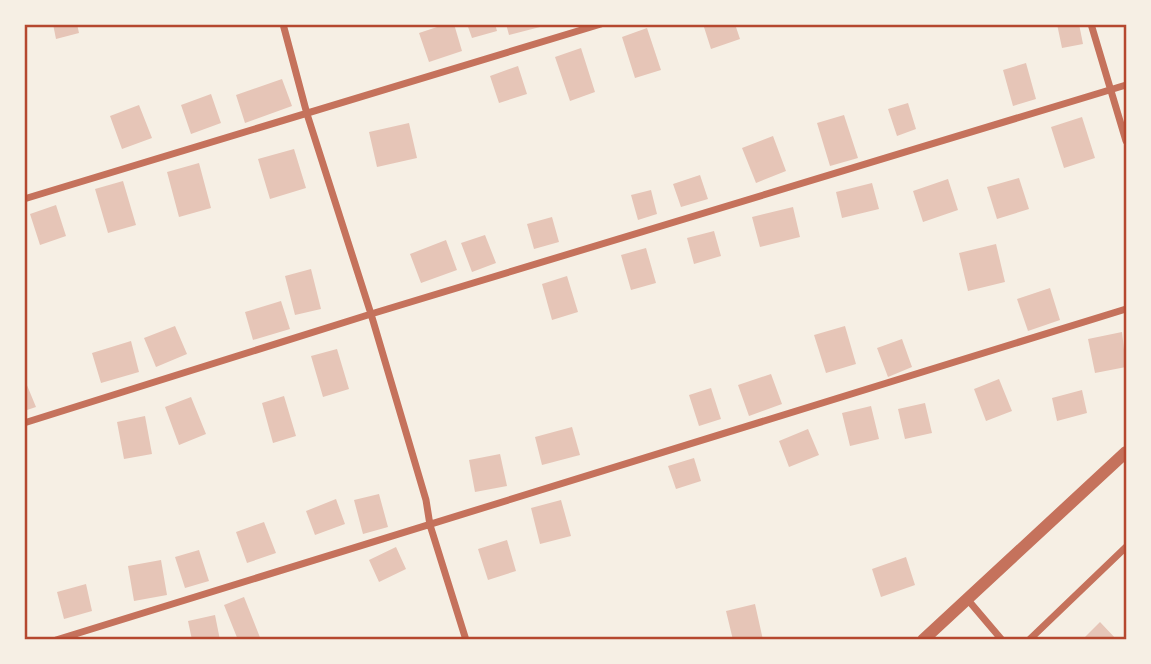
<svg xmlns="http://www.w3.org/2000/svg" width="1151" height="664" viewBox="0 0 1151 664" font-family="Lato,sans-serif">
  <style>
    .building { fill: #e6c5b7 }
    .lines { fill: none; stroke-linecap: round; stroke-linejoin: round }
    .minor { stroke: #c5725c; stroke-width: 7 }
    .tertiary { stroke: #c5725c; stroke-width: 12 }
    .neatline { fill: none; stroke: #b5482f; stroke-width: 2.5 }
  </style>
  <rect width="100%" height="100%" fill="#f6efe4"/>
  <!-- building -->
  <path class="building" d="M53,24H77L79,33L56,39Z
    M446,24H454L462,51L429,62L419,33Z
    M467,24H495L497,31L472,38Z
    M506,24H539L540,27L509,35Z
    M703,24H735L740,39L711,49Z
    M1057,24H1079L1083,44L1062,48Z
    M647,28L661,70L635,78L622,37Z
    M581,48L595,92L570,101L555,57Z
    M1026,63L1036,99L1013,106L1003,70Z
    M518,66L527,94L499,103L490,76Z
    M282,79L292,106L245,123L236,95Z
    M211,94L221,123L191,134L181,105Z
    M908,103L916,129L897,136L888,109Z
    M139,105L152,138L122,149L110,116Z
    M844,115L858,158L830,166L817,123Z
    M1082,117L1095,158L1064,168L1051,127Z
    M409,123L417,158L377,167L369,132Z
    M773,136L786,171L756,183L742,148Z
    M294,149L306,188L270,199L258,159Z
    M199,163L211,208L179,217L167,172Z
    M700,175L708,199L681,207L673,184Z
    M1019,178L1029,209L997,219L987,187Z
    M948,179L958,210L923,222L913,191Z
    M123,181L136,225L108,233L95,189Z
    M872,183L879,209L842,218L836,192Z
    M651,190L657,214L638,220L631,195Z
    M56,205L66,236L40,245L30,214Z
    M793,207L800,237L760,247L752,217Z
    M552,217L559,242L534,249L527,224Z
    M714,231L721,256L694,264L687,238Z
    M485,235L496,263L472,272L461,243Z
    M446,240L457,270L421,283L410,254Z
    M996,244L1005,282L968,291L959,253Z
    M646,248L656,283L631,290L621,255Z
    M311,269L321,309L295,315L285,276Z
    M567,276L578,312L552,320L542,284Z
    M1050,288L1060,320L1028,331L1017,299Z
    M281,301L290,329L253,340L245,312Z
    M175,326L187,354L156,367L144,338Z
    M845,326L856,364L826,373L814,335Z
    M1122,332L1126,367L1095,373L1088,339Z
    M902,339L912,367L888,377L877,348Z
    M131,341L139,372L101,383L92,353Z
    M337,349L349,389L323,397L311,356Z
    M771,374L782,404L749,416L738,385Z
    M24,378L36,407L24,411Z
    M999,379L1012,411L986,421L974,389Z
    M711,388L721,419L699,426L689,395Z
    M1082,390L1087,413L1057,421L1052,398Z
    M284,396L296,436L273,443L262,403Z
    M191,397L206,434L179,445L165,407Z
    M925,403L932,433L905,439L898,409Z
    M871,406L879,439L850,446L842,413Z
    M145,416L152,454L124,459L117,422Z
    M572,427L580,455L542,465L535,437Z
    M808,429L819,455L789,467L779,441Z
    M500,454L507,486L475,492L469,460Z
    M694,458L701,481L676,489L668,466Z
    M379,494L388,527L363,534L354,500Z
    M336,499L345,524L315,535L306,511Z
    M561,500L571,536L540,544L531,508Z
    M264,522L276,553L247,563L236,532Z
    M507,540L516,571L488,580L478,549Z
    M396,547L406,569L379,582L369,560Z
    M199,550L209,581L185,588L175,557Z
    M906,557L915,585L881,597L872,569Z
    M161,560L167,595L134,601L128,566Z
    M86,584L92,611L64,619L57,592Z
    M244,597L261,640H238L224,605Z
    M755,604L763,640H733L726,611Z
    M215,615L220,640H192L188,621Z
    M1100,622L1117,640H1082Z"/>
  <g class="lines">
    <!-- minor -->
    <path class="minor" d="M283,24L307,114L371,314L426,500L430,525L466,640
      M1091,24L1126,141
      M24,199L601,24
      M24,423L371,314L1126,85
      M968,600L1002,640
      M56,640L1126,309
      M1029,640L1126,547"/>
    <!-- tertiary -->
    <path class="tertiary" d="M923,640L1126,452"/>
  </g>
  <!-- border -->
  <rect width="1151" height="664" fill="none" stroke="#f6efe4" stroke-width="52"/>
  <rect x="26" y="26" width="1099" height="612" class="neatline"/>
</svg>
